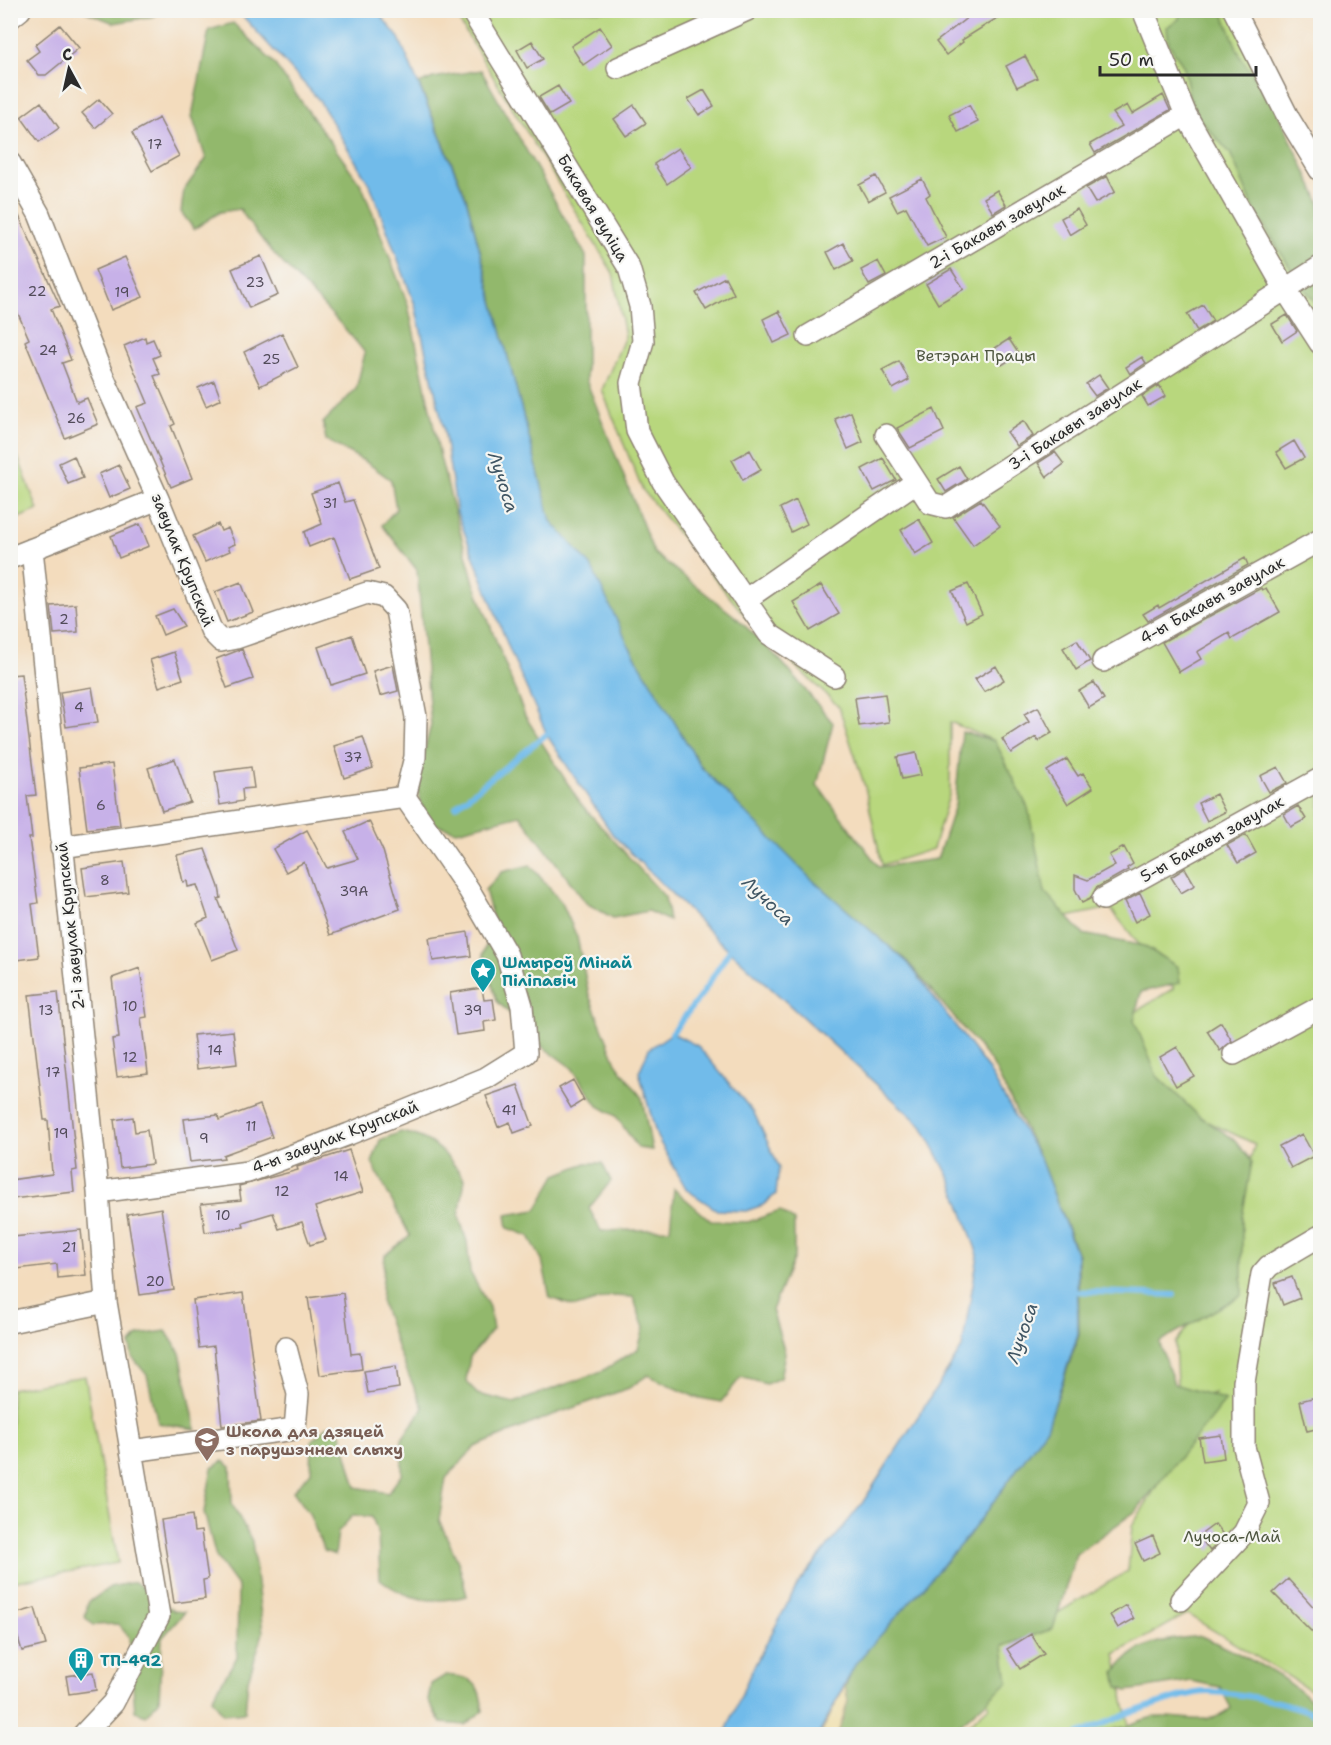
<svg xmlns="http://www.w3.org/2000/svg" width="1331" height="1745" viewBox="0 0 1331 1745" font-family="'Shantell Sans',sans-serif">
  <style>
    .green { fill: #b8d77d; stroke: #728154; stroke-width: 1.5 }
    .forest { fill: #92b86c; stroke: #5e724c; stroke-width: 1.5 }
    .sand { fill: #eeda9e; stroke: #8c8264; stroke-width: 1.5 }
    .water { fill: #71bbea; stroke: #4e738a; stroke-width: 1.5 }
    .lines { fill: none; stroke-linecap: round; stroke-linejoin: round }
    .stream { stroke: #71bbea; stroke-width: 6 }
    .building { fill: #c7b1e8 }
    .minor-casing { stroke: #8f8474; stroke-width: 24 }
    .minor { stroke: #fff; stroke-width: 21 }
    .labels { text-anchor: middle; dominant-baseline: central; stroke-width: 4.5; stroke-linejoin: round; paint-order: stroke }
    .number-label { font-size: 14px; fill: #524c5a }
    .street-label { font-size: 16px; fill: #2b2b2b; stroke: #f6f6f2 }
    .park-label { font-size: 16px; fill: #4e5640; stroke: #f6f6f2 }
    .culture-label { font-size: 16px; font-weight: bold; fill: #0d838f; stroke: #f6f6f2; text-anchor: start }
    .education-label { font-size: 16px; font-weight: bold; fill: #785e54; stroke: #f6f6f2; text-anchor: start }
    .water-label { font-size: 18px; font-style: italic; fill: #405664; stroke: #f6f6f2 }
  </style>
  <rect width="100%" height="100%" fill="#f6f6f2"/>
  <filter id="ink" filterUnits="userSpaceOnUse"><feTurbulence type="fractalNoise" baseFrequency=".0167" numOctaves="2"/><feDisplacementMap in="SourceGraphic" scale="12" xChannelSelector="R" yChannelSelector="G"/><feConvolveMatrix kernelMatrix="1 2 1 2 8 2 1 2 1" color-interpolation-filters="sRGB"/></filter>
  <filter id="wash" filterUnits="userSpaceOnUse"><feTurbulence type="fractalNoise" baseFrequency=".008" numOctaves="4" result="noise"/><feDisplacementMap in="SourceGraphic" scale="24" xChannelSelector="R" yChannelSelector="G"/><feGaussianBlur stdDeviation="1.35" result="paint"/><feColorMatrix in="noise" values="0 0 0 0 0 0 0 0 0 0 0 0 0 0 0 0 0 1.4 0 .05"/><feComposite in="paint" operator="in"/></filter>
  <g filter="url(#wash)">
    <rect width="100%" height="100%" fill="#f3dcbd"/>
    <!-- green -->
    <path class="green" d="M453,11H1231L1320,230V1696L1187,1614L1115,1654L1129,1726L1094,1733L1098,1734H958L989,1706L972,1664L1128,1571L1132,1526L1214,1393L1178,1406L1175,1343L1233,1268L1236,1204L1255,1144L1174,1106L1121,1021L1174,988L1110,908L1048,921L1027,808L995,741L950,722V792L933,849L882,865L865,787L839,707L755,628L642,489L602,390L625,336L613,273Z
      M11,439L38,510L11,521H10Z
      M85,1376L118,1563L11,1582V1389Z"/>
    <!-- forest -->
    <path class="forest" d="M84,11H158L155,16L114,23Z
      M1180,11H1222L1241,58L1273,101L1320,203V308L1299,282L1255,211L1230,153L1192,111L1184,67L1169,44L1167,27L1179,19Z
      M233,23L273,62L362,186L408,305L441,461L474,583L525,716L580,803L665,897L669,921L648,911L613,918L586,903L520,815L457,831L426,822L416,784L431,725L417,570L382,525L396,509L391,480L366,462L326,440L323,423L356,389L365,353C326,302 274,263 240,209L220,212L194,229L181,212L184,190L206,159L192,116L209,30Z
      M481,70L586,256V380L654,553L737,618L781,661L833,723L817,785L879,867L937,859L955,805L962,732L995,741L1028,808L1045,892L1083,934L1144,946L1178,967L1180,983L1141,992L1134,1020L1157,1076L1199,1116L1235,1140L1252,1162L1242,1217V1295L1159,1342L1174,1384L1226,1400L1136,1511L1076,1554L1053,1629L1003,1646L1008,1682L949,1734H826L855,1663L969,1535L1047,1428L1079,1335L1078,1255L1040,1159L992,1063L908,962L806,876L702,768L551,522L466,197L419,84L433,78Z
      M530,865L562,903L577,937L589,995L616,1063L642,1098L652,1150L638,1148L616,1116L598,1106L572,1068L543,1047L497,1001L483,954L494,923L485,890L502,872Z
      M401,1132C435,1138 445,1153 465,1179L459,1216L467,1242L470,1272L489,1307L493,1329L470,1357L466,1380L477,1394L514,1403L602,1371L638,1349L644,1328L633,1297L611,1296L576,1307L550,1298L542,1260L529,1236L508,1228L506,1215L536,1210L556,1175L586,1163H602L611,1181L589,1208L601,1231L670,1229L674,1189L711,1221L748,1222L780,1211L794,1221V1257L772,1310L785,1353L780,1378L766,1384L741,1377L721,1402L695,1397L648,1375L629,1388L547,1417L475,1447L446,1478L439,1520L459,1564L467,1596C434,1604 407,1601 380,1579L378,1533L372,1517L353,1515L338,1532L335,1555L324,1551L309,1513L293,1491L311,1472L312,1440L328,1426L340,1430L356,1487L388,1493L402,1474V1439L423,1408L400,1355L381,1301L385,1255L410,1236L372,1163L380,1140Z
      M166,1331L180,1353L196,1429L158,1423L147,1375L132,1357L130,1345L139,1335Z
      M223,1461L231,1467L232,1504L252,1541L263,1633L248,1680L245,1712L223,1714L212,1698L237,1657L238,1587L216,1557L204,1512L212,1468Z
      M135,1582L174,1611L185,1612L162,1638L159,1701L146,1715L135,1711L129,1637L118,1624L93,1625L85,1617L88,1603L110,1587Z
      M1201,1636C1228,1648 1312,1686 1320,1716C1322,1721 1321,1729 1320,1734H1107C1121,1729 1136,1721 1150,1718C1176,1712 1208,1730 1231,1708L1220,1687L1191,1681L1127,1691L1118,1687L1115,1672C1138,1640 1164,1640 1201,1636Z
      M446,1675C475,1678 479,1682 483,1711L465,1725L441,1723L428,1701L431,1684Z"/>
    <!-- sand -->
    <path class="sand" d="M845,1685L848,1701L838,1734H821Z"/>
    <!-- water -->
    <path class="water" d="M238,11H377L399,38L466,198L551,521L591,566L628,644L701,767L809,877L908,963L988,1069L1041,1161L1077,1255L1078,1334L1047,1428L969,1535L856,1663L819,1734H725L750,1674L798,1584L861,1505L962,1348L978,1255L952,1182L922,1126L716,938L613,835L548,737L510,651L457,513L444,430L415,305L371,187L319,100Z
      M672,1033L698,1046L754,1113L779,1167L776,1194L763,1205L746,1211L717,1210L687,1190L657,1137L639,1072L649,1049Z"/>
    <g class="lines">
      <!-- stream -->
      <path class="stream" d="M456,806L552,730
        M672,1033L702,994L733,945
        M1070,1291L1174,1295
        M1079,1734C1113,1720 1160,1700 1196,1693C1220,1688 1300,1704 1320,1717"/>
    </g>
    <g id="blocks">
      <!-- building -->
      <path class="building" d="M977,10H1010L962,40L963,42L946,55L936,42Z
        M60,25L79,48L46,75H39L27,60L39,51L35,45Z
        M600,27L612,45L583,65L571,46Z
        M532,41L543,59L527,68L517,50Z
        M1025,56L1037,78L1017,87L1006,66Z
        M558,86L569,104L550,115L539,97Z
        M704,90L714,106L699,115L688,99Z
        M1163,95L1170,110L1095,153L1090,144L1122,126L1113,113L1127,105L1132,114Z
        M99,99L112,114L95,128L82,113Z
        M41,102L59,128L39,142L21,117Z
        M634,105L646,123L626,136L614,119Z
        M969,105L978,122L958,132L949,115Z
        M159,118L179,156L152,171L132,133Z
        M678,148L691,167L667,184L654,164Z
        M876,176L885,192L868,201L859,185Z
        M1107,176L1115,192L1095,203L1086,188Z
        M922,179L930,194L926,197L946,237L927,246L906,207L897,211L889,196Z
        M997,190L1006,205L993,213L984,198Z
        M10,196L60,306L51,309L71,360L62,363L77,402L87,398L98,424L65,438L25,341L29,339L10,295Z
        M1077,209L1086,225L1070,235L1061,218Z
        M843,243L853,261L836,270L827,252Z
        M261,256L278,295L249,308L232,269Z
        M125,257L143,297L111,310L95,270Z
        M878,261L886,276L869,285L861,270Z
        M951,269L964,289L938,304L926,284Z
        M725,277L734,294L706,310L696,293Z
        M1203,305L1213,321L1197,331L1187,314Z
        M779,311L791,335L774,343L763,319Z
        M1287,315L1297,331L1282,341L1272,324Z
        M282,333L298,367L260,386L244,352Z
        M145,337L146,342L153,339L160,355L153,358L160,374L154,376L175,424L171,426L192,478L171,487L137,407L148,403L124,346Z
        M1009,339L1019,354L1002,365L992,350Z
        M1142,357L1146,363L1130,374L1126,367Z
        M899,361L909,380L893,389L882,370Z
        M1099,375L1108,388L1095,396L1086,384Z
        M214,381L221,399L206,406L198,388Z
        M1159,385L1166,396L1148,406L1142,396Z
        M934,409L944,431L910,448L897,428Z
        M851,412L863,442L848,449L835,419Z
        M1024,421L1033,436L1017,446L1007,432Z
        M1294,441L1304,458L1286,468L1276,452Z
        M750,450L761,470L743,480L732,460Z
        M1055,452L1064,464L1047,477L1038,463Z
        M74,456L83,478L68,484L59,463Z
        M883,458L896,480L874,491L862,469Z
        M119,465L130,489L109,498L99,474Z
        M959,466L967,479L946,492L938,479Z
        M338,483L345,502L353,500L379,569L350,579L334,537L309,547L304,532L322,524L311,493Z
        M796,500L807,524L791,532L780,508Z
        M981,500L1000,526L973,545L953,517Z
        M919,519L933,543L915,554L901,530Z
        M140,524L149,546L119,558L111,536Z
        M218,524L221,531L228,528L235,544L228,547L230,551L205,562L193,536Z
        M1245,558L1248,565L1148,621L1143,614L1158,605L1159,608Z
        M241,582L253,612L227,622L215,592Z
        M968,584L982,614L966,622L952,591Z
        M821,585L839,614L810,631L793,602Z
        M1261,588L1262,590L1266,588L1280,612L1232,639L1229,633L1197,652L1201,659L1179,672L1162,642Z
        M76,604L78,632L54,634L51,606Z
        M173,609L184,626L163,635L155,616Z
        M352,635L365,674L331,685L318,647Z
        M1077,640L1090,661L1076,670L1063,648Z
        M242,649L253,679L227,688L216,659Z
        M174,652L183,679L159,687L150,660Z
        M393,665L398,691L380,696L373,671Z
        M996,666L1004,680L984,692L975,679Z
        M21,674L36,795L27,796L32,838H29L38,903L32,904L39,957L10,961V930L15,929L10,896V675Z
        M1094,682L1104,699L1089,708L1079,691Z
        M92,687L98,722L66,727L60,692Z
        M885,694L889,722L859,726L855,698Z
        M1038,707L1052,733L1038,741L1036,737L1011,753L1002,739L1029,722L1024,714Z
        M363,737L373,768L344,778L334,746Z
        M916,753L921,775L902,779L897,757Z
        M175,759L190,802L162,811L148,768Z
        M1067,759L1078,776L1083,773L1093,788L1068,804L1047,771Z
        M112,764L120,825L87,829L79,768Z
        M251,767L254,788L242,789L243,801L220,805L215,772Z
        M1278,767L1287,783L1269,792L1260,776Z
        M1216,794L1225,812L1207,821L1198,803Z
        M1298,806L1306,819L1291,827L1284,814Z
        M369,821L383,851L400,909L330,935L304,862L286,872L273,849L307,830L327,868L358,859L345,832Z
        M1246,835L1256,853L1238,863L1227,845Z
        M1124,847L1133,864L1127,868L1128,870L1096,888L1090,899L1082,903L1075,889V875L1088,880L1115,865L1109,855Z
        M205,849L219,887L221,898L218,899L238,950L212,960L197,923L208,918L197,885L188,887L187,881L183,882L177,855Z
        M124,862L128,892L86,897L82,868Z
        M1185,868L1195,885L1181,893L1171,877Z
        M1140,893L1150,914L1135,922L1125,901Z
        M468,932L471,956L433,961L429,938Z
        M140,968L147,1017L141,1018L148,1073L117,1077L112,1039L119,1038L112,978Z
        M482,988L484,1000L493,999L496,1020L484,1022L485,1031L456,1035L450,993Z
        M58,992L77,1170L72,1171L74,1192L12,1199L10,1180L52,1174L48,1120H44L29,995Z
        M1221,1022L1232,1041L1220,1051L1207,1031Z
        M233,1031L237,1064L197,1069L193,1035Z
        M1177,1047L1194,1076L1176,1086L1160,1057Z
        M573,1080L584,1100L571,1108L559,1088Z
        M518,1085L533,1126L514,1133L510,1122L498,1127L486,1096Z
        M260,1105L272,1137L223,1155L224,1158L190,1162L184,1119L218,1115L219,1120Z
        M133,1117L135,1132L147,1130L152,1164L120,1168L114,1120Z
        M1302,1134L1314,1156L1291,1168L1279,1146Z
        M349,1150L363,1192L315,1207L326,1240L310,1245L302,1222L279,1229L273,1213L243,1222L244,1227L205,1232L201,1204L241,1200L239,1186L298,1170L297,1167Z
        M161,1208L174,1290L140,1295L127,1214Z
        M81,1230L86,1275L58,1278L57,1264L17,1269L13,1237Z
        M1292,1277L1300,1298L1283,1305L1275,1283Z
        M243,1293L261,1421L222,1426L214,1346L199,1348L193,1300Z
        M343,1293L351,1354L360,1353L362,1369L320,1375L308,1298Z
        M396,1366L399,1388L368,1393L364,1371Z
        M1320,1396V1428L1307,1431L1300,1401Z
        M1221,1435L1224,1458L1203,1461L1199,1438Z
        M192,1515L194,1532L201,1531L208,1579L203,1580L205,1599L174,1603L161,1520Z
        M1215,1524L1224,1536L1210,1551L1199,1536Z
        M1153,1536L1160,1553L1143,1561L1135,1544Z
        M1288,1579L1320,1614V1640L1273,1593Z
        M1126,1605L1134,1619L1118,1628L1110,1615Z
        M35,1608L46,1645L22,1651L11,1615Z
        M1031,1634L1044,1654L1020,1669L1007,1649Z
        M93,1672L96,1690L69,1694L66,1676Z"/>
    </g>
  </g>
  <g filter="url(#ink)">
    <use href="#blocks" fill-opacity="0" stroke="#8f8474" stroke-width="1.5"/>
    <g class="lines">
      <defs>
        <path id="minor" d="M471,10L629,268L640,306L643,341L631,383L637,431L663,482L769,634L834,676
          M1143,10L1186,115L1285,289L1320,343
          M1234,10L1289,119L1320,170
          M10,18L20,10
          M618,68L747,10
          M10,163L39,214L101,372L158,499L212,632L221,641L236,638L367,593L384,597L396,610L416,717L415,757L405,797L469,890L507,955L522,1006L526,1053L486,1078L349,1134L248,1172L98,1192
          M808,336L1186,115
          M886,435L930,503L946,507L1320,267
          M32,549L98,1192L106,1302L159,1616L113,1703L84,1734
          M10,558L158,499
          M745,600L916,482
          M1103,661L1320,540
          M61,847L405,797
          M1103,899L1320,779
          M1234,1054L1320,1007
          M10,1322L106,1302
          M131,1451L295,1429L298,1394L286,1348
          M1181,1600L1244,1533L1259,1503L1244,1447V1382L1262,1274L1269,1266L1320,1236"/>
      </defs>
      <!-- minor casing -->
      <use href="#minor" class="minor-casing"/>
      <!-- minor -->
      <use href="#minor" class="minor"/>
    </g>
  </g>
  <!-- icons -->
  <defs>
    <symbol id="sight-pin" viewBox="-11 -11 22 30"><path d="M0 17L-7.5 6A9.5 9.5 0 1 1 7.5 6Z" fill="#0f9aa8" stroke="#f6f6f2"/><path d="M0-6L1.8-2.2L6-1.7L2.9 1.2L3.7 5.4L0 3.3L-3.7 5.4L-2.9 1.2L-6-1.7L-1.8-2.2Z" fill="#fff"/></symbol>
    <symbol id="school-pin" viewBox="-11 -11 22 30"><path d="M0 17L-7.5 6A9.5 9.5 0 1 1 7.5 6Z" fill="#8d6e63" stroke="#f6f6f2"/><path d="M0-5L7-2L0 1L-7-2ZM-4 1L0 2.5L4 1V4Q0 6-4 4Z" fill="#fff"/></symbol>
    <symbol id="building-pin" viewBox="-11 -11 22 30"><path d="M0 17L-7.5 6A9.5 9.5 0 1 1 7.5 6Z" fill="#0f9aa8" stroke="#f6f6f2"/><path d="M-4-6H4V6H1V3H-1V6H-4ZM-2.5-4.3h1.7v1.8h-1.7ZM.8-4.3h1.7v1.8H.8ZM-2.5-1h1.7V.8h-1.7ZM.8-1h1.7V.8H.8Z" fill="#fff"/></symbol>
  </defs>
  <g fill-rule="evenodd">
    <use href="#sight-pin" x="468" y="956" width="30" height="40"/>
    <use href="#school-pin" x="192" y="1425" width="30" height="40"/>
    <use href="#building-pin" x="66" y="1645" width="30" height="40"/>
  </g>
  <g class="labels">
    <!-- number labels -->
    <g class="number-label">
      <text x="155" y="144">17</text>
      <text x="255" y="282">23</text>
      <text x="37" y="291">22</text>
      <text x="122" y="292">19</text>
      <text x="48" y="350">24</text>
      <text x="271" y="359">25</text>
      <text x="76" y="418">26</text>
      <text x="330" y="503">31</text>
      <text x="64" y="619">2</text>
      <text x="79" y="707">4</text>
      <text x="353" y="757">37</text>
      <text x="101" y="805">6</text>
      <text x="105" y="880">8</text>
      <text x="354" y="891">39А</text>
      <text x="130" y="1006">10</text>
      <text x="46" y="1010">13</text>
      <text x="473" y="1010">39</text>
      <text x="215" y="1050">14</text>
      <text x="130" y="1057">12</text>
      <text x="53" y="1072">17</text>
      <text x="509" y="1110">41</text>
      <text x="251" y="1126">11</text>
      <text x="61" y="1133">19</text>
      <text x="204" y="1138">9</text>
      <text x="341" y="1176">14</text>
      <text x="282" y="1191">12</text>
      <text x="223" y="1215">10</text>
      <text x="69" y="1247">21</text>
      <text x="155" y="1281">20</text>
    </g>
    <!-- street labels -->
    <g class="street-label">
      <text transform="translate(593 208) rotate(59)">Бакавая вуліца</text>
      <text transform="translate(997 226) rotate(-30)">2-і Бакавы завулак</text>
      <text transform="translate(1075 424) rotate(-33)">3-і Бакавы завулак</text>
      <text transform="translate(183 560) rotate(68)">завулак Крупскай</text>
      <text transform="translate(1212 600) rotate(-29)">4-ы Бакавы завулак</text>
      <text transform="translate(1212 839) rotate(-29)">5-ы Бакавы завулак</text>
      <text transform="translate(70 926) rotate(-96)">2-і завулак Крупскай</text>
      <text transform="translate(335 1137) rotate(-21)">4-ы завулак Крупскай</text>
    </g>
    <!-- park labels -->
    <g class="park-label">
      <text x="976" y="355">Ветэран Працы</text>
      <text x="1232" y="1536">Лучоса-Май</text>
    </g>
    <!-- culture labels -->
    <g class="culture-label">
      <text x="502" y="962">Шмыроў Мінай<tspan x="502" dy="18">Піліпавіч</tspan></text>
      <text x="100" y="1660">ТП-492</text>
    </g>
    <!-- education labels -->
    <g class="education-label">
      <text x="226" y="1431">Школа для дзяцей<tspan x="226" dy="18">з парушэннем слыху</tspan></text>
    </g>
    <!-- water labels -->
    <g class="water-label">
      <text transform="translate(503 482) rotate(72)">Лучоса</text>
      <text transform="translate(768 901) rotate(43)">Лучоса</text>
      <text transform="translate(1022 1333) rotate(-71)">Лучоса</text>
    </g>
  </g>
  <!-- margin -->
  <rect width="1331" height="1745" fill="none" stroke="#f6f6f2" stroke-width="36"/>
  <!-- north arrow -->
  <g transform="translate(69 69) rotate(352)" stroke="#f6f6f2" stroke-width="4.5" paint-order="stroke">
  <path d="M0-4.5L10 22L0 15L-10 22Z" fill="#2b2b2b"/>
  <text y="-9" font-size="16" font-weight="bold" text-anchor="middle" fill="#2b2b2b">С</text>
  </g>
  <!-- scale -->
  <path d="M1100 66v9h156v-9" fill="none" stroke="#2b2b2b" stroke-width="3"/>
  <text x="1109" y="66" font-size="18" fill="#2b2b2b" stroke="#f6f6f2" stroke-width="4.5" paint-order="stroke">50 m</text>
</svg>
